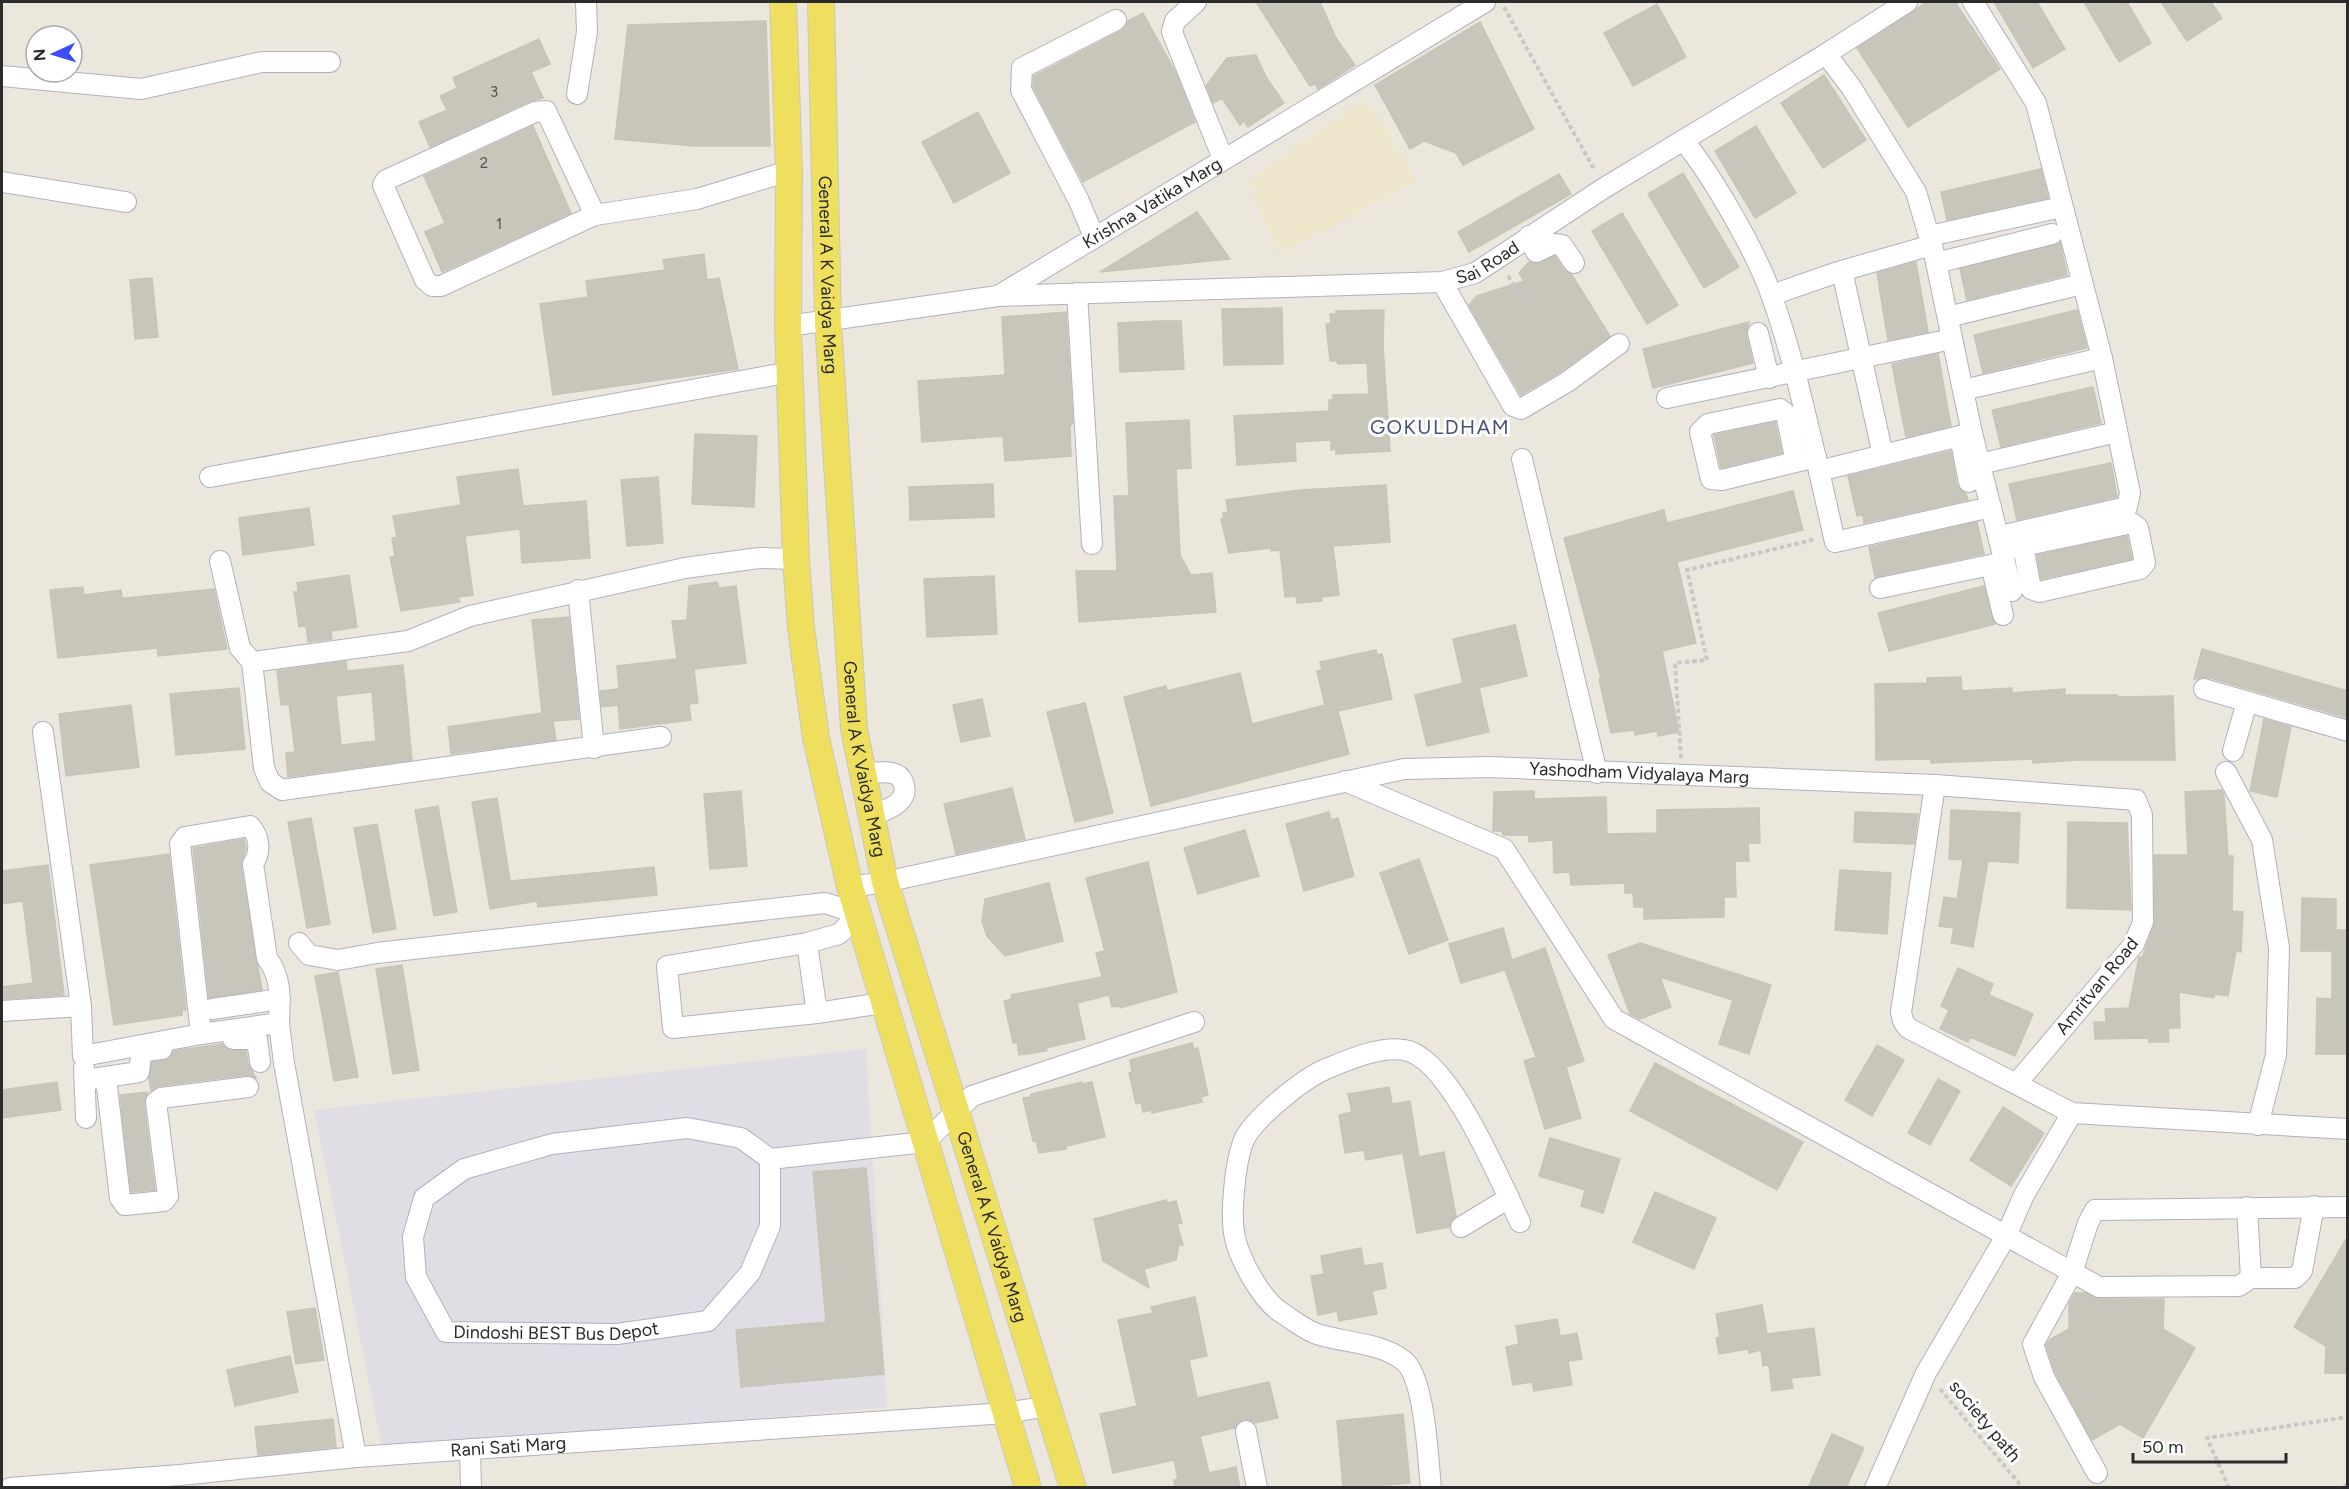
<svg xmlns="http://www.w3.org/2000/svg" width="2349" height="1489" viewBox="0 0 2349 1489" font-family="Figtree,sans-serif">
  <style>
    .industrial { fill: #e0dde5 }
    .education { fill: #eee7cc }
    .building { fill: #c8c5bb; stroke: #c8c4b6; stroke-width: 1.5; fill-rule: evenodd }
    .lines { fill: none; stroke-linecap: round; stroke-linejoin: round }
    .minor-casing { stroke: #b1b1be; stroke-width: 22 }
    .major-casing { stroke: #c8c8c8; stroke-width: 28 }
    .path { stroke: #c8c8c8; stroke-width: 4; stroke-dasharray: 4.5 3; stroke-linecap: butt }
    .minor { stroke: #fff; stroke-width: 20 }
    .major { stroke: #efdf5f; stroke-width: 26 }
    .labels { text-anchor: middle; dominant-baseline: central; stroke-width: 6; stroke-linejoin: round; paint-order: stroke }
    .number-label { font-size: 15px; fill: #52524f }
    .street-label { font-size: 18px; fill: #2b2b2b; stroke: #fff }
    .neighbourhood-label { font-size: 20px; letter-spacing: 1.5px; fill: #4b4e7b; stroke: #fff }
  </style>
  <rect width="100%" height="100%" fill="#ece7dd"/>
  <!-- industrial -->
  <path class="industrial" d="M866,1049L887,1407L383,1452L314,1110Z"/>
  <!-- education -->
  <path class="education" d="M1366,98L1418,181L1279,254L1248,181Z"/>
  <!-- building -->
  <path class="building" d="M1256,2H1320L1336,38L1355,65L1318,89L1315,84L1310,86Z
    M1927,2H1955L2000,69L1908,127L1857,48Z
    M1994,2H2037L2065,49L2033,68Z
    M2084,2H2127L2151,43L2119,62Z
    M2161,2H2211L2222,18L2187,41Z
    M1657,4L1686,57L1633,86L1604,33Z
    M1143,13L1177,75L1195,122L1083,182L1033,87L1034,76L1121,31L1128,21Z
    M766,21L770,146H695L615,139L628,25Z
    M1480,22L1534,129L1463,165L1456,153L1424,141L1410,149L1375,85Z
    M539,39L550,64L531,72L543,98L530,101L430,147L419,122L447,110L440,96L457,88L453,78Z
    M1256,55L1266,77L1284,103L1248,127L1244,121L1240,125L1222,98L1213,103L1206,86L1227,58Z
    M1824,75L1866,140L1823,168L1781,103Z
    M978,112L1010,173L954,203L922,142Z
    M533,126L571,213L442,272L425,232L445,223L424,176Z
    M1756,126L1796,193L1755,218L1715,151Z
    M2041,169L2048,198L1947,220L1941,192Z
    M1683,173L1739,267L1704,288L1648,194Z
    M1559,174L1571,194L1469,252L1458,232Z
    M1197,212L1230,259L1100,272Z
    M1622,213L1678,305L1647,324L1592,231Z
    M2060,243L2067,275L1967,300L1960,269Z
    M704,254L707,280L719,278L738,369L553,395L540,304L588,297L586,281L665,270L663,260Z
    M1555,256L1564,270L1572,275L1610,336L1560,372L1521,395L1469,305L1477,296L1524,281L1519,273L1529,262L1541,263Z
    M1916,262L1928,332L1888,340L1877,273Z
    M152,278L158,337L135,339L130,280Z
    M1282,308L1283,364L1224,365L1222,309Z
    M1384,310L1383,346L1390,451L1336,454V449L1331,450V440L1295,442L1296,461L1237,465L1234,416L1329,411V400H1333V395L1369,394L1367,363L1338,364L1337,361H1330L1326,324L1331,323L1330,314H1336V311Z
    M2077,310L2087,348L1983,373L1974,335Z
    M1066,312L1073,423L1070,426L1071,456L1005,461L1003,436L922,442L918,381L1005,375L1002,317Z
    M1159,321H1181L1184,369L1120,372L1118,323Z
    M1749,322L1746,335L1753,363L1653,388L1643,349Z
    M1938,354L1951,426L1906,437L1892,364Z
    M2093,387L2101,423L2001,447L1992,410Z
    M1189,420L1191,468L1176,469L1180,555L1191,575L1212,573L1216,612L1079,622L1076,571H1117L1114,496H1129L1126,423Z
    M1775,422L1782,453L1721,468L1714,435Z
    M695,434L757,436L754,507L692,504Z
    M1951,451L1957,485L1966,494L1968,500L1864,523L1863,515L1857,516L1848,476Z
    M2111,463L2117,497L2017,520L2009,484Z
    M518,469L523,506L586,501L590,558L522,563L520,529L465,536L473,595L458,597L460,602L401,611L390,557H395L392,538L397,537L393,516L461,505L457,477Z
    M658,477L663,543L627,546L621,480Z
    M993,484L994,517L910,520L909,487Z
    M1386,485L1390,542L1333,546L1339,595L1321,597L1322,601L1297,603L1296,596L1285,597L1280,550L1271,551V548L1229,553L1221,519L1224,518L1223,513L1228,512L1226,500L1300,490Z
    M1793,491L1803,530L1677,562L1696,643L1662,651L1679,732L1658,736L1657,731L1635,735L1634,730L1611,733L1599,679L1601,678L1564,538L1664,510L1667,523Z
    M309,508L314,545L243,555L239,518Z
    M1977,522L1984,554L1875,577L1869,547Z
    M2127,536L2132,559L2041,579L2037,555Z
    M349,575L357,627L331,631L332,639L308,642L306,626L299,627L294,592H298L297,583Z
    M994,576L997,634L927,637L924,579Z
    M717,582L719,588L736,586L746,663L694,669L698,703L689,704L691,720L620,729L618,705L602,707L600,691L619,689L617,666L677,659L672,621L687,620L689,586Z
    M1984,586L1995,624L1889,651L1878,613Z
    M83,587L84,595L121,590L122,598H126L214,589L227,649L158,656L157,648L58,658L50,590Z
    M569,617L579,719L553,721L556,740L451,754L448,727L542,713L532,620Z
    M1515,625L1527,676L1479,688L1489,732L1427,746L1415,695L1463,683L1453,639Z
    M2202,649L2348,691V718L2207,677L2194,679Z
    M1376,650L1377,655L1382,654L1392,699L1338,711L1349,754L1151,806L1124,697L1166,686L1167,691L1240,673L1252,724L1325,705L1317,671L1322,670L1320,662Z
    M346,661L347,671L403,665L412,760L288,777L286,753L295,752L289,704L281,705L277,671ZM372,692L376,741L341,745L336,696Z
    M1961,677L1962,691L2012,688V693L2065,689V695H2117V697L2173,696L2175,760H2078L2033,763V759L1931,763V759L1876,760L1875,684L1927,683V678Z
    M239,688L245,749L176,755L170,694Z
    M982,699L990,736L961,742L953,705Z
    M1085,703L1113,813L1075,822L1047,712Z
    M131,705L139,767L66,776L59,714Z
    M2264,719L2291,727L2277,797L2250,791Z
    M1012,788L1025,839L956,854L944,804Z
    M2222,790L2224,795L2228,856H2233L2232,911L2243,912L2241,952L2236,951L2228,996L2215,994L2214,998L2179,992L2180,1028H2168L2169,1042H2149V1038L2095,1039L2094,1022H2106L2105,1009L2129,1008L2139,957L2142,958L2155,922L2154,855H2188L2185,792Z
    M741,791L747,866L710,869L704,794Z
    M1534,791V799L1606,797L1607,834L1657,833V810L1759,808L1760,843H1748L1749,861H1735L1736,897H1724V917L1644,919V907H1634L1633,893H1625V883L1571,885L1570,872L1554,873L1553,840L1529,842V835H1503L1502,831H1493L1494,792Z
    M497,798L510,881L654,867L657,895L538,907L537,901L490,909L472,802Z
    M438,806L457,912L434,916L415,810Z
    M1951,810L2020,813L2018,863L1988,861L1973,947L1951,943L1954,928L1939,926L1944,897L1957,899L1963,860L1949,859Z
    M1329,812L1331,820L1338,818L1354,876L1304,891L1286,824Z
    M1855,812L1918,814L1914,844L1854,842Z
    M311,818L330,924L307,928L288,822Z
    M2068,822L2127,823L2131,910L2067,908Z
    M377,824L396,929L373,933L354,828Z
    M1245,830L1259,876L1198,894L1184,848Z
    M244,839L246,848L241,866L262,990L209,998L193,848Z
    M169,854L186,1010H182V1015L114,1025L90,865Z
    M1419,859L1448,940L1409,954L1380,873Z
    M1148,862L1177,992L1120,1008V1006L1112,1007L1109,995L1077,1003L1085,1039L1046,1048L1047,1051L1019,1055L1017,1042L1013,1043L1004,1001L1012,999L1011,995L1102,977L1096,953L1105,951L1104,948L1086,878Z
    M48,865L64,995L2,999V987L33,983L23,901L2,904V871Z
    M1840,870L1891,873L1887,934L1835,930Z
    M1049,883L1063,941L1005,956L987,936L982,921L985,899Z
    M2302,898L2336,899V930H2348L2345,1054H2316L2317,998L2332,999V951H2301Z
    M1503,928L1512,960L1545,948L1584,1061L1566,1067L1581,1118L1545,1129L1524,1061L1536,1057L1505,970L1461,983L1449,944Z
    M1640,943L1771,985L1749,1054L1719,1044L1733,1000L1660,977L1671,1007L1640,1019L1630,1014L1608,955Z
    M402,965L419,1070L393,1074L376,969Z
    M1958,968L1993,984L1989,995L2033,1014L2015,1056L1970,1037L1968,1042L1940,1029L1949,1010L1941,1006Z
    M338,972L358,1077L334,1081L315,976Z
    M1192,1043L1194,1049L1198,1048L1208,1095L1201,1097L1202,1102L1152,1113L1151,1110L1143,1112L1141,1102L1136,1104L1129,1073L1132,1072L1130,1060Z
    M222,1044L228,1050L246,1051L248,1064L256,1078L246,1075L159,1086L151,1091L149,1078L152,1062L169,1059L173,1051Z
    M1877,1045L1904,1060L1872,1116L1845,1100Z
    M1655,1063L1803,1142L1777,1190L1630,1111Z
    M1938,1079L1960,1091L1930,1145L1908,1133Z
    M57,1082L61,1110L2,1118V1090Z
    M1082,1082L1083,1084L1092,1082L1105,1137L1066,1146V1149L1039,1153L1036,1141H1033L1023,1098L1031,1097V1094Z
    M1389,1087L1392,1104L1410,1101L1419,1157L1444,1152L1456,1216L1449,1227L1417,1233L1403,1153L1366,1160L1364,1150L1345,1153L1339,1115L1352,1112L1348,1094Z
    M148,1092L144,1104L155,1190L131,1192L120,1095Z
    M2003,1107L2044,1133L2011,1186L1970,1160Z
    M1550,1138L1620,1159L1603,1213L1581,1206L1585,1190L1539,1176Z
    M866,1168L884,1374L741,1387L736,1330L826,1322L813,1172Z
    M1655,1192L1716,1218L1694,1269L1633,1242Z
    M1166,1200L1167,1203L1176,1201L1182,1223L1177,1224L1183,1245H1179L1176,1260L1144,1269L1149,1288L1103,1261L1094,1219Z
    M2348,1236V1373H2325L2326,1346L2294,1327Z
    M1361,1248L1364,1266L1382,1263L1386,1288L1372,1291L1377,1314L1339,1321L1337,1311L1318,1315L1311,1276L1324,1274L1321,1256Z
    M2075,1293H2086L2099,1299H2164L2163,1329L2195,1348L2143,1438L2120,1424L2092,1440L2055,1372L2046,1345L2049,1340L2069,1329V1303Z
    M1195,1297L1207,1356L1189,1360L1197,1398L1269,1382L1278,1418L1255,1423L1243,1419L1234,1428L1200,1436L1209,1473L1236,1467L1240,1488H1175L1174,1480L1178,1479L1174,1460L1113,1473L1100,1414L1137,1406L1118,1320L1153,1313L1151,1307Z
    M1762,1305L1767,1334L1814,1328L1820,1375L1791,1378L1793,1388L1772,1391L1769,1365L1763,1366L1761,1350L1749,1353L1748,1349L1719,1354L1716,1338L1720,1337L1716,1314Z
    M315,1308L324,1360L296,1364L287,1312Z
    M1557,1319L1560,1336L1577,1333L1582,1359L1568,1361L1572,1385L1534,1391L1532,1382L1513,1385L1506,1347L1519,1344L1516,1326Z
    M290,1356L298,1392L235,1406L227,1370Z
    M1403,1414L1410,1483L1343,1488L1337,1421Z
    M333,1419L336,1447L258,1455L255,1427Z
    M1832,1434L1864,1448L1846,1488H1808Z"/>
  <g class="lines">
    <defs>
      <g id="minor">
        <path d="M1196,2L1175,21L1172,32L1223,159"/>
        <path d="M1973,2L2036,103L2102,358L2130,493L2127,507L2000,536"/>
        <path d="M1826,54L1851,87L1916,192L1934,253L1972,433L2012,591"/>
        <path d="M2,76L141,89L262,62H330"/>
        <path d="M577,94L587,32L586,2"/>
        <path d="M1684,141C1713,177 1757,253 1772,297C1792,353 1805,413 1819,471L1972,433"/>
        <path d="M2,182L126,202"/>
        <path d="M595,215L546,111L535,112L386,180L383,185L425,280L432,286H441L595,215L697,199L789,171"/>
        <path d="M1529,236L1536,252L1553,244L1562,245L1574,263"/>
        <path d="M1929,236L2062,207"/>
        <path d="M1094,237L1079,201L1021,90L1022,68L1116,20"/>
        <path d="M1936,263L2052,234"/>
        <path d="M1842,271L1883,455"/>
        <path d="M1442,282L1513,406L1521,409L1567,382L1619,344"/>
        <path d="M1077,293L1092,544"/>
        <path d="M1772,295L1838,272L1932,245"/>
        <path id="s1" d="M998,296L1442,282L1475,273L1604,188L1826,54L1907,2"/>
        <path d="M1948,317L2082,284"/>
        <path id="s2" d="M788,326L998,296L1485,2"/>
        <path d="M1758,333L1769,378"/>
        <path d="M1963,390L2102,358"/>
        <path d="M1667,398L1952,339"/>
        <path d="M1960,436L1969,482"/>
        <path d="M1522,459L1597,773"/>
        <path d="M1796,462L1786,414L1780,409L1708,424L1700,432L1711,479L1722,480L1816,457"/>
        <path d="M1980,464L2117,432"/>
        <path d="M1819,471L1835,542L1991,507"/>
        <path d="M210,477L791,372"/>
        <path d="M2003,550L2132,523L2138,528L2145,563L2140,569L2039,592L2031,589L2023,546"/>
        <path d="M220,561L240,648L252,662L408,641L470,616L685,568L759,558L796,559"/>
        <path d="M1991,565L2003,615"/>
        <path d="M1880,588L2005,562"/>
        <path d="M578,590L594,748"/>
        <path d="M252,662L264,768L270,782L282,790L661,737"/>
        <path d="M2204,689L2348,731"/>
        <path d="M43,732L81,1006L83,1056L201,1034L279,1023L284,1063L356,1457"/>
        <path d="M2233,751L2247,702"/>
        <path d="M2226,772L2262,840L2279,948L2276,1055L2258,1125"/>
        <path d="M863,774C872,773 883,771 892,773C897,774 901,777 903,782C911,803 886,810 871,816"/>
        <path d="M1345,781L1504,849L1614,1019L2099,1287L2239,1286L2251,1278H2295L2302,1271L2314,1206"/>
        <path d="M1935,785L1901,1012L1903,1021L1908,1028L2072,1113L2348,1129"/>
        <path id="s3" d="M850,887L885,882L1404,769L1490,767L1935,785L2136,800L2142,815L2143,922L2134,944L2017,1083"/>
        <path d="M299,943L309,955L338,960L377,953L825,903L859,914L839,934L807,943L667,966L673,1028L817,1013L807,943"/>
        <path d="M212,1009L280,999"/>
        <path d="M2,1011L81,1006"/>
        <path d="M817,1013L883,1003"/>
        <path d="M201,1034L180,844L185,837L250,826C260,837 261,852 253,864L267,958C282,978 280,999 279,1023"/>
        <path d="M233,1039H257L260,1062"/>
        <path d="M84,1068L86,1118"/>
        <path d="M106,1078L120,1198L125,1205L164,1201L168,1196L156,1102L161,1098L248,1087"/>
        <path d="M85,1080L139,1072L141,1056L145,1051L162,1049"/>
        <path id="s4" d="M770,1159L741,1138L687,1128L552,1144L464,1169L424,1198L413,1237L416,1277L446,1332L617,1334L708,1321L750,1273L770,1226V1159L925,1142L972,1096L1194,1022"/>
        <path d="M2247,1207L2251,1278"/>
        <path d="M1461,1227L1509,1198"/>
        <path d="M1246,1431L1257,1488"/>
        <path d="M470,1449L471,1488"/>
        <path d="M2097,1473L2044,1377L2033,1344L2072,1273L2088,1223L2095,1210L2348,1207"/>
        <path id="s5" d="M10,1488L180,1475L356,1457L1006,1413L1048,1406"/>
        <path d="M1431,1488C1428,1460 1425,1378 1404,1361C1381,1342 1344,1343 1317,1334C1305,1330 1290,1318 1279,1311C1261,1298 1242,1263 1236,1242C1229,1219 1235,1162 1244,1140C1253,1119 1304,1078 1326,1069C1348,1060 1379,1046 1404,1050C1449,1056 1501,1183 1520,1222"/>
        <path d="M1875,1488L1926,1373L2006,1236L2024,1195L2072,1113"/>
      </g>
      <g id="major">
        <path d="M783,2L789,171L788,326L796,559L801,628L816,738L850,887L1028,1488"/>
        <path id="s6" d="M821,2L828,322L854,729L885,882L1073,1488"/>
      </g>
    </defs>
    <!-- minor casing -->
    <use href="#minor" class="minor-casing"/>
    <!-- major casing -->
    <use href="#major" class="major-casing"/>
    <!-- path -->
    <path class="path" d="M1504,7L1595,171
      M1508,276L1524,301
      M1681,758L1675,663L1707,660L1687,570L1816,539
      M1940,1389L2023,1488
      M2229,1488L2207,1438L2348,1417
      M2344,1488L2348,1480"/>
    <!-- minor -->
    <use href="#minor" class="minor"/>
    <!-- major -->
    <use href="#major" class="major"/>
  </g>
  <g class="labels">
    <!-- number labels -->
    <g class="number-label">
      <text x="494" y="92">3</text>
      <text x="484" y="163">2</text>
      <text x="499" y="224">1</text>
    </g>
    <!-- street labels -->
    <g class="street-label">
      <text stroke="none"><textPath href="#s2" startOffset="392">Krishna Vatika Marg</textPath></text>
      <text stroke="none"><textPath href="#s1" startOffset="494">Sai Road</textPath></text>
      <text stroke="none"><textPath href="#s6" startOffset="273">General A K Vaidya Marg</textPath></text>
      <text stroke="none"><textPath href="#s6" startOffset="759">General A K Vaidya Marg</textPath></text>
      <text stroke="none"><textPath href="#s3" startOffset="802">Yashodham Vidyalaya Marg</textPath></text>
      <text transform="translate(2097 986) rotate(-51)">Amritvan Road</text>
      <text stroke="none"><textPath href="#s6" startOffset="1245">General A K Vaidya Marg</textPath></text>
      <text stroke="none"><textPath href="#s4" startOffset="621">Dindoshi BEST Bus Depot</textPath></text>
      <text transform="translate(1985 1421) rotate(50)">society path</text>
      <text stroke="none"><textPath href="#s5" startOffset="500">Rani Sati Marg</textPath></text>
    </g>
    <!-- neighbourhood labels -->
    <g class="neighbourhood-label">
      <text x="1440" y="427">GOKULDHAM</text>
    </g>
  </g>
  <!-- border -->
  <rect width="2349" height="1489" fill="none" stroke="#2b2b2b" stroke-width="6"/>
  <!-- north arrow -->
  <g transform="translate(54 54) rotate(266)"><circle r="28" fill="#ffffff" stroke="#aaaaaa" stroke-width="1.5"/>
  <path d="M0-4.5L10 22L0 15L-10 22Z" fill="#3e4bf8"/>
  <text y="-9" font-size="16" font-weight="bold" text-anchor="middle" fill="#2b2b2b">N</text>
  </g>
  <!-- scale -->
  <path d="M2133 1453v9h153v-9" fill="none" stroke="#2b2b2b" stroke-width="3"/>
  <text x="2142" y="1453" font-size="18" fill="#2b2b2b" stroke="#ffffff" stroke-width="4.5" paint-order="stroke">50 m</text>
</svg>
